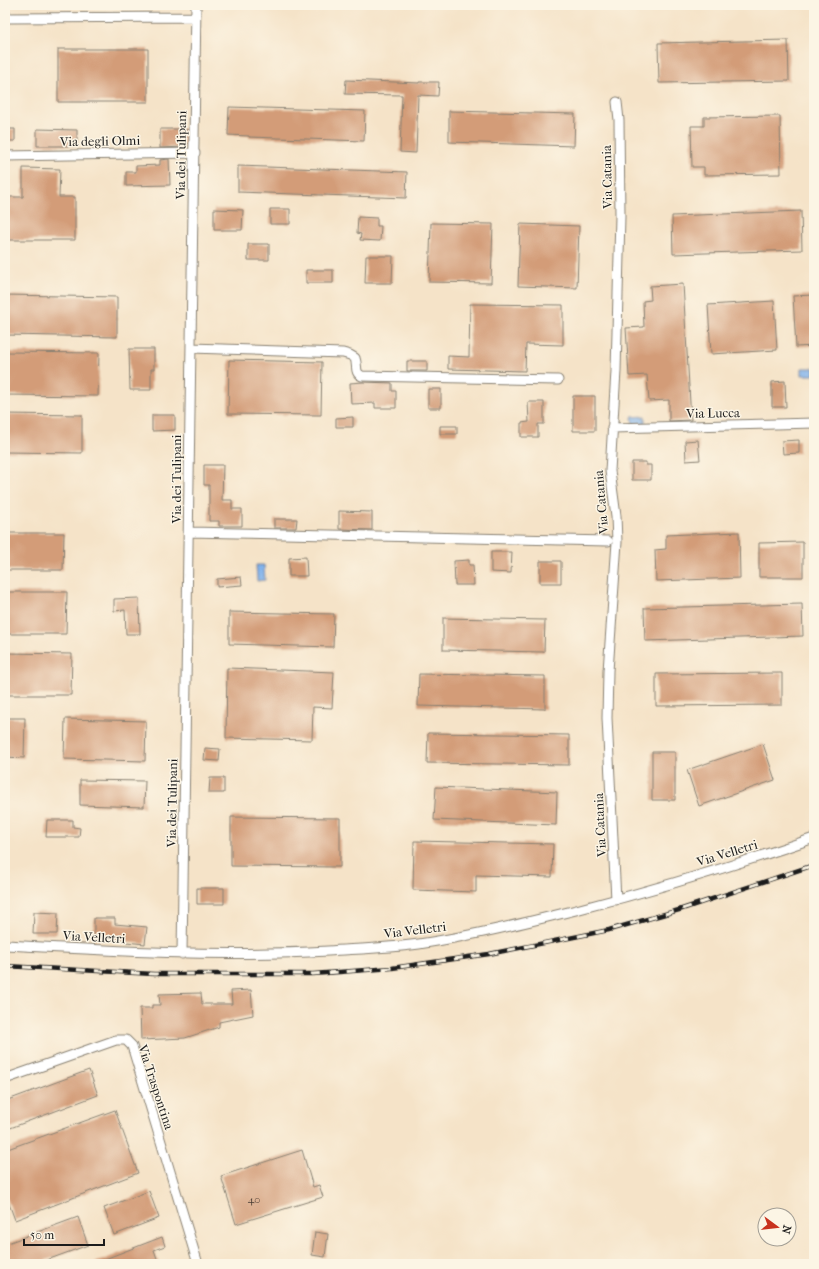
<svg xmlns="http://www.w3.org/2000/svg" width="819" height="1269" viewBox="0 0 819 1269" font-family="'IM FELL French Canon',serif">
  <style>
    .water { fill: #7fb1eb; stroke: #4e6684 }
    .building { fill: #d39c78 }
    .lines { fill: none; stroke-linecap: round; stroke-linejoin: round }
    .street-casing { stroke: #888072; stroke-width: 11 }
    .street { stroke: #fff; stroke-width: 9 }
    .rail-casing { stroke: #1c1c1c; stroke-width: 4.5 }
    .rail { stroke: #fcf5e5; stroke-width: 3; stroke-dasharray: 9; stroke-linecap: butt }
    .labels { text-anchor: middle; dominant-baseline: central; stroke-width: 3; stroke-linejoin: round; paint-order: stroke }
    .number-label { font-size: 11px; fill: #4a3c33 }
    .street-label { font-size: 13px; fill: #1c1c1c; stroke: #fcf5e5 }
  </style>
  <rect width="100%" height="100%" fill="#fcf5e5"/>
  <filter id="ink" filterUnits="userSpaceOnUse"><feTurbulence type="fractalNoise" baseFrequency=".025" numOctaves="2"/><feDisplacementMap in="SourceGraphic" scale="8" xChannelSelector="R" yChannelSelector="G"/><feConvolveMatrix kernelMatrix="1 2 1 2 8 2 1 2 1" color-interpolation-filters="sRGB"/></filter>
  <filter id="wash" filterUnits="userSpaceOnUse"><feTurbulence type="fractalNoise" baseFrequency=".012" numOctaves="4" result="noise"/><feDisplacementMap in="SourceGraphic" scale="16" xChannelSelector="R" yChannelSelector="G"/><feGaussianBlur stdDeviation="0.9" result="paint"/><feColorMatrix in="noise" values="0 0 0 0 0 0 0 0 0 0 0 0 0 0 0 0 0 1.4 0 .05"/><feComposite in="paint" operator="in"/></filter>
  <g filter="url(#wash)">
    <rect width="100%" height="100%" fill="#f5e3c8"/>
    <!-- water -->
    <path class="water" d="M802,368H814V375H802Z
      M645,416V424H633L632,417Z
      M256,565H264L265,580L257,581Z"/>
    <g id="blocks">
      <!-- building -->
      <path class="building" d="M788,40L789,81L659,83L658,43Z
        M58,49H148V102H58Z
        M346,80L419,83V82H439L438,96L418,95L416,153L400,152L402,95L345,94Z
        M229,107L365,111L364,141L249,137V136L228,135Z
        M449,111L575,114L574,146L449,142Z
        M780,116L781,174L704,175V167H692L691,126H704V117Z
        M5,129H15V141H5Z
        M37,129L77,130V146H37Z
        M160,129H186L185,147L160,148Z
        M169,159L170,185L126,186V172H136V166L160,165V160Z
        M238,166L407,172L406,198L238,192Z
        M23,168L60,169L59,197H75V240H5V197H23Z
        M214,209L243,210L242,230H214Z
        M270,209H290V224H270Z
        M801,211L802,250L673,254L672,216Z
        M358,217L377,218V226H381L380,241L360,240L361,234L357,233Z
        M431,223L493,224L491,283L429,282Z
        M520,224L579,226L577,288L518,286Z
        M248,244H269V260H248Z
        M366,256H393L392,283H365Z
        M306,270H333V283H306Z
        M683,284L691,420L669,421V400L649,401L647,375L629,376L626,328L644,327L643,301L651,300L650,286Z
        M5,295L117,297V337L5,335Z
        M814,295V346L796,347L793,296Z
        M774,301L777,350L711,354L708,305Z
        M470,304L563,305V345L526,344L525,371L448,369V356L469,357Z
        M129,349H154V369H151V390H130Z
        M5,352L99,353L98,396L5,395Z
        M229,360L322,362L321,415L228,414Z
        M407,361H427V371H407Z
        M785,381L786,407H772V382Z
        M363,382L392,383V391H396V408H375V403L351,404L350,383Z
        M428,389H441V408H428Z
        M573,396H595V431H573Z
        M528,402H544V424H538V437H521V423L529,422Z
        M5,414L82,415V453L5,452Z
        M152,415H175V430L152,431Z
        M353,417V427H336V418Z
        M440,426H457V434H440Z
        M698,440L700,460L686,461L685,441Z
        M799,440V453L783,454L782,441Z
        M632,462H646V465H651V480H632Z
        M204,465H223L222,500H232V509H242V526H219V521H209V485H204Z
        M339,511L372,512V530L339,529Z
        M274,519H297L296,528H274Z
        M739,532L740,578L656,581L655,550L666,549V535Z
        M5,533H64L63,570H5Z
        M803,542V577H759V543Z
        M491,552H512L511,573L491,572Z
        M306,557L307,576H289V558Z
        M469,560V565H473L474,585H455L454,561Z
        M540,561H561V583H540Z
        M241,577L242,585L217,587V579Z
        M5,592H67L66,634H5Z
        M139,598L140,634H126L125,610L114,611V599Z
        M802,604L803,636L645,641L644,608Z
        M229,612L334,614L333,647L229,644Z
        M443,618L545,620L544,652L443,650Z
        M5,653L72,654L71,695H5Z
        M227,668L334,672L332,708L313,707L312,740L226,738Z
        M782,673V705L656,706V674Z
        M419,674L545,676V709L418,706Z
        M5,718H25L24,758L5,757Z
        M65,719L146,721L145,761L64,759Z
        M428,733L569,735V765L427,763Z
        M763,744L775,780L699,806L687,770Z
        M205,748L220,749L219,761L204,760Z
        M652,752H675V800H652Z
        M210,778H224V793H209Z
        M80,780L145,781L144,807L80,805Z
        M436,787L557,792L556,825L434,820Z
        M231,817L340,818V867L231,866Z
        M47,820H73V827L80,828L79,837H46Z
        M414,841L553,844L552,877L476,875V892L413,890Z
        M197,888H224V904H197Z
        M34,912L58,913L57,934H33Z
        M94,918H115V924L147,927L145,944L126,942V940H94Z
        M251,990L253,1015L219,1022V1027L185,1038L141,1040L140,1008H152V1005H160L159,994L201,993L202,1004H232L231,991Z
        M89,1070L98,1095L5,1130V1101Z
        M115,1110L138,1173L15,1220L5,1193V1150Z
        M302,1150L313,1187L319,1185L323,1197L236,1224L221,1176Z
        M149,1191L159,1218L114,1235L104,1208Z
        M78,1217L88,1245L36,1264H5V1244Z
        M315,1232L328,1234L325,1257L312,1255Z
        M162,1237L165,1246L154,1250L159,1264H92Z"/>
    </g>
  </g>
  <g filter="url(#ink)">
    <use href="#blocks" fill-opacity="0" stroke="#888072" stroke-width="1"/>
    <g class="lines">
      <defs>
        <path id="street" d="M5,18L195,17
          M5,156L195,153
          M191,348L343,353L350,355L355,358C358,366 354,373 362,376L558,380
          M612,428L814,423
          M189,532L608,541
          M616,900L607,718L608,671L617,542L616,516L610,471L616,371L620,216L619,120L617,102
          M5,945C113,951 220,957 328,951C358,949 389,948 419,944C472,936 524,923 576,910C657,889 736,865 814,838
          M182,954L196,5
          M5,1079L116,1040H126L132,1046L198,1264"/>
      </defs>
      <!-- street casing -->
      <use href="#street" class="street-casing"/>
      <!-- street -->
      <use href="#street" class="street"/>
      <defs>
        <path id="rail" d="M5,966L154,974H313L392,968L489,954L609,930L679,910L814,865"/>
      </defs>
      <!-- rail casing -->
      <use href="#rail" class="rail-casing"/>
      <!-- rail -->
      <use href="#rail" class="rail"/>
    </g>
  </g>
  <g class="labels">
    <!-- number labels -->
    <g class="number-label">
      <text x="254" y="1199">40</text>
    </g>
    <!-- street labels -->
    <g class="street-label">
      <text transform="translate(100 141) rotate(-1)">Via degli Olmi</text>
      <text transform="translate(181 155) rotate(-89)">Via dei Tulipani</text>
      <text transform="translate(607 177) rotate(-91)">Via Catania</text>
      <text transform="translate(713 413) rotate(-1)">Via Lucca</text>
      <text transform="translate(176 479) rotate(-90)">Via dei Tulipani</text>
      <text transform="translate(601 502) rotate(-95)">Via Catania</text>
      <text transform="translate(172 803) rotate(-89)">Via dei Tulipani</text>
      <text transform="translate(600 825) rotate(-93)">Via Catania</text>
      <text transform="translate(727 853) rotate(-17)">Via Velletri</text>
      <text transform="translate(415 930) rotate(-7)">Via Velletri</text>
      <text transform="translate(94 937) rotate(3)">Via Velletri</text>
      <text transform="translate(156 1087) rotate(72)">Via Traspontina</text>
    </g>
  </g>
  <!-- margin -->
  <rect width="819" height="1269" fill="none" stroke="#fcf5e5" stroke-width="20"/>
  <!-- north arrow -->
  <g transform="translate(777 1227) rotate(105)"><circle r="19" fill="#fcf5e5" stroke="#a29e95"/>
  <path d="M0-3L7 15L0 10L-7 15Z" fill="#c8321e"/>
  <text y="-6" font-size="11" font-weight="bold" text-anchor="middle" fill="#1c1c1c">N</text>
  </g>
  <!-- scale -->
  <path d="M24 1239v6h80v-6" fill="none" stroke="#1c1c1c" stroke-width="2"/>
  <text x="30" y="1239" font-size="12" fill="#1c1c1c" stroke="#fcf5e5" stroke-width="3" paint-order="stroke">50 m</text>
</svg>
